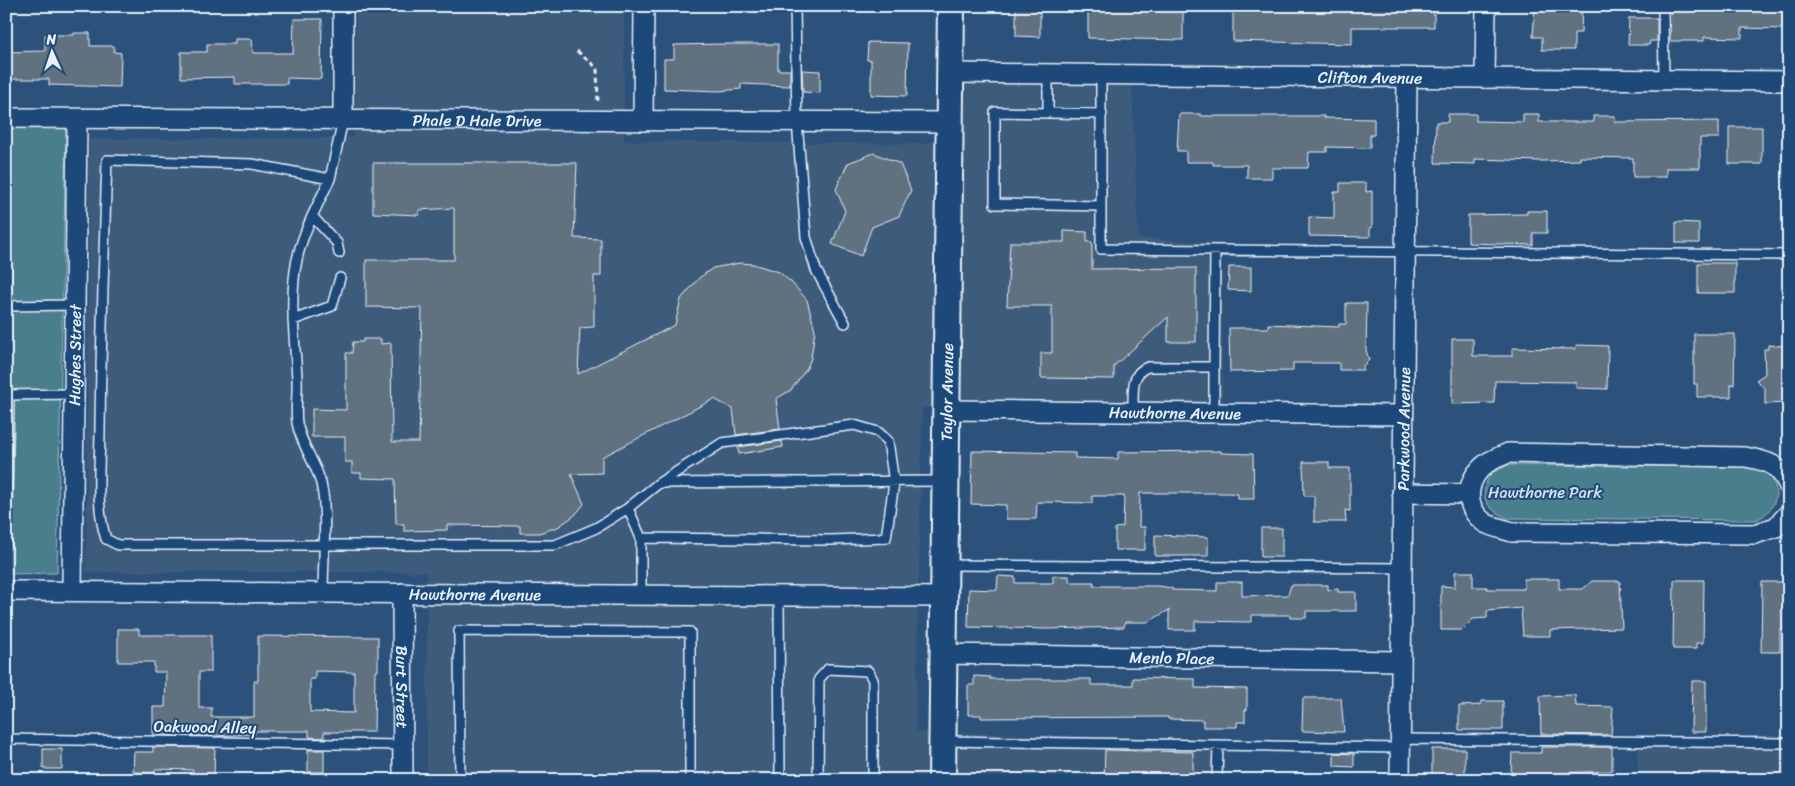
<svg xmlns="http://www.w3.org/2000/svg" width="1795" height="786" viewBox="0 0 1795 786" font-family="Sriracha,sans-serif">
  <style>
    .built { fill: #3c5b7c }
    .green { fill: #4a7f8d; stroke: #99b8c2 }
    .building { fill: #607180; stroke: #e8f1f8; fill-rule: evenodd }
    .lines { fill: none; stroke-linecap: round; stroke-linejoin: round }
    .service-casing { stroke: #e8f1f8; stroke-width: 12 }
    .minor-casing { stroke: #e8f1f8; stroke-width: 22 }
    .secondary-casing { stroke: #e8f1f8; stroke-width: 30 }
    .path { stroke: #e8f1f8; stroke-width: 3; stroke-dasharray: 5 4; stroke-linecap: butt }
    .service { stroke: #1f4a7a; stroke-width: 9 }
    .minor { stroke: #1f4a7a; stroke-width: 19 }
    .secondary { stroke: #1f4a7a; stroke-width: 26 }
    .labels { text-anchor: middle; dominant-baseline: central; stroke-width: 4; stroke-linejoin: round; paint-order: stroke }
    .street-label { font-size: 16px; fill: #e8f1f8; stroke: #1f4a7a }
    .park-label { font-size: 16px; fill: #d0e0e8; stroke: #1f4a7a }
  </style>
  <rect width="100%" height="100%" fill="#2c527b"/>
  <filter id="ink" filterUnits="userSpaceOnUse"><feTurbulence type="fractalNoise" baseFrequency=".02" numOctaves="2"/><feDisplacementMap in="SourceGraphic" scale="10" xChannelSelector="R" yChannelSelector="G"/><feConvolveMatrix kernelMatrix="1 2 1 2 8 2 1 2 1" color-interpolation-filters="sRGB"/></filter>
  <g filter="url(#ink)">
    <!-- built -->
    <path class="built" d="M356,6H624V141L926,144L955,129L957,81H1132L1138,238L1221,243L1223,405L922,408L916,732L1212,739V780H427V572H86L89,139L353,138Z
      M1638,740L1789,741V780H1638Z"/>
    <!-- green -->
    <path class="green" d="M6,127L66,128L57,573L6,574Z
      M1508,465L1745,467C1749,468 1757,468 1761,470C1785,482 1778,511 1756,520L1507,518C1485,508 1478,496 1491,473Z"/>
    <!-- building -->
    <path class="building" d="M1016,6H1040V37L1016,36Z
      M1088,6H1183V40L1088,38Z
      M1233,6H1434V27H1352V44L1233,41Z
      M1535,6H1582L1581,33H1574V50H1542V37H1533Z
      M1671,6H1785V29L1742,28V38L1704,37V41H1670Z
      M1629,18H1657V41H1650L1649,45H1628Z
      M294,19H322L321,79L287,78V84H235V77L181,78V52H207V44H235V39H252L253,53H293Z
      M74,33H90V46H114V52L121,53L120,87L49,85V79H6V52L45,51V35H74Z
      M868,42L908,43L907,96L871,95V60H867Z
      M723,44H778V70H790V86L741,84V89L719,91L664,89V59H674V45Z
      M802,70L820,71V93L803,92Z
      M1179,114H1201V116H1324V118L1374,119V135H1370V148L1327,147V152H1309L1308,168H1272V178H1247V165H1213V162H1186V151H1177Z
      M1448,114H1476V121L1523,122V114H1539V122H1594L1593,116H1615V122L1719,121V138H1700V168H1666V177H1633V158L1580,157V160L1540,161L1475,159V164L1435,163L1436,122H1448Z
      M1729,127H1762V164H1729Z
      M874,153L900,164L911,190L899,216L872,227L861,256L832,244L845,211L836,189L848,163Z
      M373,163H577L574,238L601,239V276H594V327L580,328L578,374L675,325L681,299L699,278L713,268L740,263L753,264L779,272L791,282L807,300L815,330L811,358L807,368L791,390L776,399L780,429L736,435L733,409L714,399L602,457V473L571,474L584,504L575,515L558,527L539,533H520V526L447,525V530L404,531V524H396L395,479L361,478V473H352V462H345V437H312V409L346,410V353H352L353,342H363V339H381V344L391,343L392,442H419L422,308L366,307V260H454V208L419,210V215L373,213Z
      M1340,183H1366V192L1372,191V228L1370,227V237L1309,236V217L1334,218V192H1340Z
      M1527,211H1547V233H1533V245L1468,243V215L1527,214Z
      M1676,222L1699,223V243H1676Z
      M1064,231L1087,232V242H1092V269L1196,268V342H1168V317L1114,366V379L1041,378V353H1052V306H1007L1010,242H1064Z
      M1698,263H1735V293H1698Z
      M1229,267H1251V291L1228,290Z
      M1346,303H1367L1366,350L1369,360L1363,366V370H1339V363H1293V371L1230,372L1229,328H1268V324L1339,327V324H1346Z
      M1694,334H1735L1734,385L1731,384V397H1697V384H1694Z
      M1452,339H1473V356H1512V348L1576,349V345L1608,346L1607,389L1576,388V382L1495,381L1494,403L1452,404Z
      M1768,345L1784,346L1785,350H1787L1789,403L1765,404V389L1756,380L1765,374L1764,349H1768Z
      M782,441L783,447L739,454L738,447Z
      M972,451L1075,453V458L1118,459V452L1221,451V453L1253,454L1254,499H1238V494L1228,493H1140L1139,527H1145V550H1115V528L1123,527L1124,496H1092V503L1037,502L1036,519H1006V505L971,504Z
      M1303,462H1329V468H1350V511L1345,510L1346,522H1314V496H1304Z
      M1261,528H1282V557H1261Z
      M1155,535L1208,537V556H1155Z
      M1455,572H1473V587H1487V589H1524V579H1559V589H1583L1592,581H1620L1622,628L1550,630V636H1523L1521,608L1487,611V618L1473,619L1462,630H1441V586L1455,587Z
      M998,576L1015,577V583H1053V576H1069V582H1094L1093,586H1158L1172,588V590L1217,591V582H1242V596L1288,595L1291,585H1328V590L1338,589V592H1356V611H1306V618H1290V615H1252V622L1195,621V630H1169V610L1148,622H1125L1124,627L1047,629L968,627L969,589L997,590Z
      M1674,580H1704L1703,643H1696V649H1673Z
      M1762,582H1789V629H1780V652H1761Z
      M118,629H139V635H211V672H199V708H212L211,717H254V681H258V636L378,637V671H375L374,732H324V738L309,737V731H255V734L215,736L153,735V707H165L166,672H154V662H118ZM315,671L354,672V713L310,712V679H315Z
      M974,676L990,677V679H1091V685H1133V678L1195,679V688L1247,689V710H1245V722H1237V727H1203V720L1168,719V717L981,718V715H968V685H974Z
      M1692,681H1706V732H1691Z
      M1575,695L1576,706L1613,707L1611,735L1541,734L1540,696Z
      M1303,698H1341L1344,732L1302,731Z
      M1481,701H1503V730H1459V706L1481,705Z
      M153,747L215,748L214,775L193,774V770L155,769V773L133,772L134,752H153Z
      M1541,747H1612V771L1511,775L1512,753H1541Z
      M43,749H62V769H43Z
      M1432,749H1465V780H1432Z
      M308,750H324V772H308Z
      M1105,750L1193,752V775L1164,776V780H1104Z
      M1334,753L1354,754V767L1334,766Z"/>
    <g class="lines">
      <defs>
        <path id="service" d="M795,6L797,121L806,237L816,270L845,323
          M1663,6L1664,80
          M1101,75V249L1789,255
          M1048,113V74
          M343,120L330,179L252,164L107,160C104,250 101,339 100,429C100,464 95,506 106,539L118,545H555L596,528L628,508L659,483L722,443L854,425L878,432L888,441L894,483L886,538L831,540L641,538
          M1101,206L995,204V112L1102,114
          M312,216L337,243L339,253
          M6,268L7,306
          M6,306L75,305
          M293,320L332,306L340,278
          M1214,367L1215,250
          M6,395L74,394
          M1133,412C1134,395 1129,373 1148,367H1214V412
          M660,483L944,481
          M628,508L641,538V595
          M6,545L9,395
          M946,565L1401,568
          M323,593C323,563 327,522 323,494C320,467 302,449 297,423C295,409 298,392 297,378C295,342 290,307 295,271C299,239 316,208 330,179
          M779,596L780,780
          M6,739L403,745
          M1400,739L1789,743
          M945,741L1400,748
          M460,780L459,631L690,632V780
          M818,780L819,679L828,669L868,671L873,680V780
          M1217,780L1218,745"/>
        <g id="minor">
          <path id="s1" d="M950,73L1789,81"/>
          <path d="M1485,78L1486,6"/>
          <path id="s2" d="M6,118L949,122"/>
          <path d="M343,120V6"/>
          <path d="M643,121L644,6"/>
          <path id="s3" d="M946,410L1402,415"/>
          <path d="M1789,486C1779,464 1768,461 1745,457L1508,453C1502,456 1493,459 1487,463C1466,479 1462,506 1485,523C1492,527 1504,529 1512,532L1755,534L1776,527L1789,513"/>
          <path d="M1402,493L1468,494"/>
          <path id="s4" d="M6,591L944,597"/>
          <path id="s5" d="M72,591L77,119"/>
          <path id="s6" d="M402,593L403,780"/>
          <path id="s7" d="M943,654L1400,661"/>
          <path id="s8" d="M1400,780L1407,78"/>
        </g>
        <g id="secondary">
          <path id="s9" d="M942,780L951,6"/>
        </g>
      </defs>
      <!-- service casing -->
      <use href="#service" class="service-casing"/>
      <!-- minor casing -->
      <use href="#minor" class="minor-casing"/>
      <!-- secondary casing -->
      <use href="#secondary" class="secondary-casing"/>
      <!-- path -->
      <path class="path" d="M577,51L597,68L598,103"/>
      <!-- service -->
      <use href="#service" class="service"/>
      <!-- minor -->
      <use href="#minor" class="minor"/>
      <!-- secondary -->
      <use href="#secondary" class="secondary"/>
    </g>
  </g>
  <g class="labels">
    <!-- street labels -->
    <g class="street-label">
      <text stroke="none"><textPath href="#s1" startOffset="420">Clifton Avenue</textPath></text>
      <text stroke="none"><textPath href="#s2" startOffset="471">Phale D Hale Drive</textPath></text>
      <text stroke="none"><textPath href="#s5" startOffset="236">Hughes Street</textPath></text>
      <text stroke="none"><textPath href="#s9" startOffset="388">Taylor Avenue</textPath></text>
      <text stroke="none"><textPath href="#s3" startOffset="229">Hawthorne Avenue</textPath></text>
      <text stroke="none"><textPath href="#s8" startOffset="351">Parkwood Avenue</textPath></text>
      <text stroke="none"><textPath href="#s4" startOffset="469">Hawthorne Avenue</textPath></text>
      <text stroke="none"><textPath href="#s7" startOffset="229">Menlo Place</textPath></text>
      <text stroke="none"><textPath href="#s6" startOffset="94">Burt Street</textPath></text>
      <text transform="translate(205 727) rotate(1)">Oakwood Alley</text>
    </g>
    <!-- park labels -->
    <g class="park-label">
      <text x="1545" y="492">Hawthorne Park</text>
    </g>
  </g>
  <!-- margin -->
  <rect width="1795" height="786" fill="none" stroke="#1f4a7a" stroke-width="25"/>
  <rect x="12" y="12" width="1770" height="761" fill="none" stroke="#e8f1f8" stroke-width="2" filter="url(#ink)"/>
  <!-- north arrow -->
  <g transform="translate(52 52) rotate(357)" stroke="#1f4a7a" stroke-width="4" paint-order="stroke">
  <path d="M0-4L9 19L0 12L-9 19Z" fill="#e8f1f8"/>
  <text y="-8" font-size="14" font-weight="bold" text-anchor="middle" fill="#e8f1f8">N</text>
  </g>
</svg>
